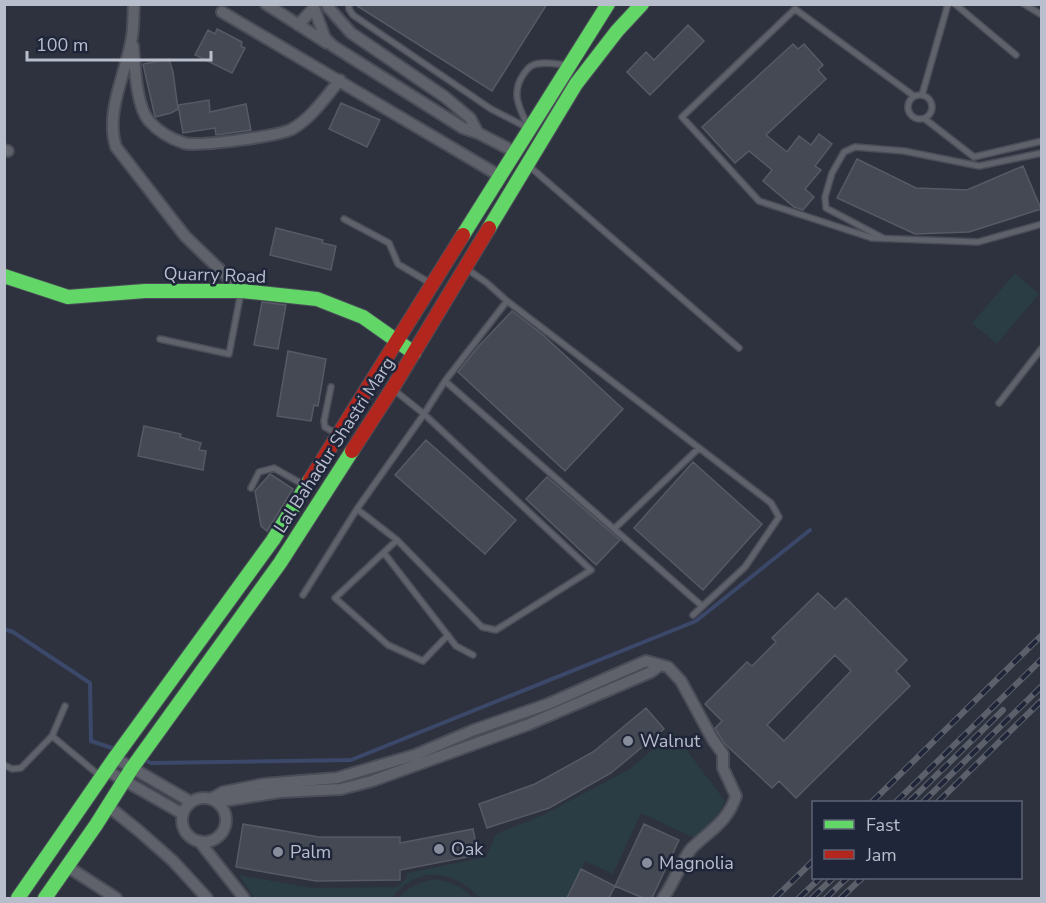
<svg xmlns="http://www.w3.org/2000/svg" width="1046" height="903" viewBox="0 0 1046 903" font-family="'Nunito Sans',sans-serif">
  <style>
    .park { fill: #2a3c44 }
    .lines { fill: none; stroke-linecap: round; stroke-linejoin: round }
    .stream { stroke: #3c4869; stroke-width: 4 }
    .building { fill: #454953; stroke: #565a65; stroke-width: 1.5; fill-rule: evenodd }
    .lane-casing { stroke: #4a4d57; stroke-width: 8 }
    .street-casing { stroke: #4a4d57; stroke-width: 14 }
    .fast-casing { stroke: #4a4d57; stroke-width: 16 }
    .jam-casing { stroke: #4a4d57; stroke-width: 16 }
    .lane { stroke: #5f626b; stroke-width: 5 }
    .street { stroke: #5f626b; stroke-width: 10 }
    .fast { stroke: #63d668; stroke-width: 14 }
    .jam { stroke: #b3261e; stroke-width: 14 }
    .rail-casing { stroke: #5c606a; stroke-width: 6 }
    .rail { stroke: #202639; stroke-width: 4; stroke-dasharray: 11; stroke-linecap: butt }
    .poi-dot { fill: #888d9b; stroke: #202639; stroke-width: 2 }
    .labels { text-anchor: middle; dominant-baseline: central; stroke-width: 5; stroke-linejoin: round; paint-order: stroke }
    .street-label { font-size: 18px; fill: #b9becd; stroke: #202639 }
    .poi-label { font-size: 18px; fill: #b9becd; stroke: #202639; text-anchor: start }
  </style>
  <rect width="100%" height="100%" fill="#2d323e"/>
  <!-- park -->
  <path class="park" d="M1015,273L1039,294L997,344L972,323Z
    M673,732L725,801L705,843L641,813L613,874L585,861L567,898H479C455,869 415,865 392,898H254L239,875L312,888L397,887L406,879L407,873L486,857L496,834L545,814L630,769Z
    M435,879C451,882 462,886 473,898H398C409,887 419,882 435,879Z"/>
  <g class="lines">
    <!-- stream -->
    <path class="stream" d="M4,629L13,632L90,683L91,741L115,749
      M142,759L151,763L351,760L696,621L810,530"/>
  </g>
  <!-- building -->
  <path class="building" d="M354,4H547L492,91Z
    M688,25L704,41L650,95L627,72L646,52L654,60Z
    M217,29L242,42L241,46L245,48L232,73L195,55L208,30L215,34Z
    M793,44L798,49L804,44L823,65L818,70L826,79L766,135L787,152L799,136L811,145L819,134L832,144L815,166L821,170L805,189L814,197L803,210L794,207L763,181L772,170L749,151L735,163L702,127Z
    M169,59L173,72L178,109L171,113L155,117L143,64Z
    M209,100L210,112L246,104L251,130L216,135L215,128L183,133L178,105Z
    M341,103L380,120L367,147L329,129Z
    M857,159L916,188L967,190L1023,166L1041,209L969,232L915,234L837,198Z
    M276,228L323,240L322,243L336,246L331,270L270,255Z
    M262,302L286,305L278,349L254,345Z
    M512,311L542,334L623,409L565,471L458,372L478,347Z
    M288,351L326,359L318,406L314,405L311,421L277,416Z
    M144,426L181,434L180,437L201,443L199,450L206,451L203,470L138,456Z
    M426,440L516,520L485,554L395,475Z
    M693,462L762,524L703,590L634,528Z
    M270,474L293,489L267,531L261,526L255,491Z
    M547,477L620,540L596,565L526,499Z
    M818,593L835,609L846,598L907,660L896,671L910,686L796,798L779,781L772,788L724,743L715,728L722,721L705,704L747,662L752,666L776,642L772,638ZM835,655L851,671L784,741L767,725Z
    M646,708L664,729L611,773L549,808L487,828L479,804L535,784L593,752Z
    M243,824L319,837H400V843L473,829L478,855L400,870V880L316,881L236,867Z
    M644,824L679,840L652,898H643L615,886Z
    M581,869L615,886L609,898H567Z"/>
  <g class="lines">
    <defs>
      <path id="lane" d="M349,4V9L353,15L491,109L528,128
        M955,4L1016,55
        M1024,4L1042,15
        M908 107a12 12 0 1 1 24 0a12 12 0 1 1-24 0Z
        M922,95L948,4
        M914,96L795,9L682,117L759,201L872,238L978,242L1042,224
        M925,119L974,157L1042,141
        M527,124C519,107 511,93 523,75C526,71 528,67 533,65C542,61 556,64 566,65
        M529,166L739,348
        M344,219L389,243L398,264L430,283
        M883,238L826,208L825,197L832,173L844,152L855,147L904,151L979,166L1042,153
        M467,269L487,283L507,301
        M160,339L229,354L241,292
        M445,381L702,606
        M331,387L324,421L325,427L337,434
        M999,403L1042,348
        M251,488L259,472L274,468L304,485
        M357,509L397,540L482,627L496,630L591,570L424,414L394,390
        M614,529L699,448
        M397,540L335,598L388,645L423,661L448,635
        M384,553L456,646L473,655
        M303,595L357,509L424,414L445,381L507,301L771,503L779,517L745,567L693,615
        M52,736L65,706
        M4,765L12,769L21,768L52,736L100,776"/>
      <path id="street" d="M134,4C133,17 134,30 131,42C125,75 105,113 116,147L185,236L242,291
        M266,4L327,43
        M328,7L351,33L445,97L470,118L478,133
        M222,12L500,176
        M298,25L314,8L325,38L333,46L463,128L478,133L515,152
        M133,46C135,66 136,106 149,121C158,131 171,139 184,143C197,147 280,136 292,129C312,118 326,96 340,80
        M4,150L8,151
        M115,758L191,802
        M106,770L183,814
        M182 820a22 22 0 1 1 44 0a22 22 0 1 1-44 0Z
        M211,799L223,792L264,784L337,778L415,755L474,730L548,704L646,661L668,667L681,681L713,740L723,754V768L736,796C727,823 710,830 691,849C682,860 673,885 663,898
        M217,802L280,792L341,789L372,781L527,725L651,672L660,665
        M108,806L139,831L173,861L207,898
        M199,841L244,898
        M68,867L116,898"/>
      <path id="fast" d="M489,228L576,84L617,31L642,4
        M463,235L608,4
        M4,276L68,297L145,291H242L317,299L363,317L414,353
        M18,898L116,756L273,540L310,480
        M45,898L96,825L132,768L280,563L352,451"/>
      <path id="jam" d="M352,451L392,389L489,228
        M310,480L463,235"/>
    </defs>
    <!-- lane casing -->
    <use href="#lane" class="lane-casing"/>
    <!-- street casing -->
    <use href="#street" class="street-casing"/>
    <!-- fast casing -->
    <use href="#fast" class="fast-casing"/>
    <!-- jam casing -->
    <use href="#jam" class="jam-casing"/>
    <!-- lane -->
    <use href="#lane" class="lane"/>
    <!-- street -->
    <use href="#street" class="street"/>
    <!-- fast -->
    <use href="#fast" class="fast"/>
    <!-- jam -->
    <use href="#jam" class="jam"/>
    <defs>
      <path id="rail" d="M872,802L1042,635
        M896,802L1042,659
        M909,802L1003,710
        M923,802L1042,686
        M938,802L1042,700
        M775,898L814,860
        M799,898L820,878
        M812,898L833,878
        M826,898L847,878
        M841,898L862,878"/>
    </defs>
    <!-- rail casing -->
    <use href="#rail" class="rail-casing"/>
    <!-- rail -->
    <use href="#rail" class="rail"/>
  </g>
  <!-- markers -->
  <g class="poi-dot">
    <circle cx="628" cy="741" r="6"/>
    <circle cx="439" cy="849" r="6"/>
    <circle cx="278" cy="852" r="6"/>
    <circle cx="647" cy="863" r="6"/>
  </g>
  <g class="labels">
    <!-- street labels -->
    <g class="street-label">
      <text transform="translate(215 275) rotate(2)">Quarry Road</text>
      <text transform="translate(334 445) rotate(-57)">Lal Bahadur Shastri Marg</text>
    </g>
    <!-- poi labels -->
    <g class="poi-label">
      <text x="640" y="741">Walnut</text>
      <text x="451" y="849">Oak</text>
      <text x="290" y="852">Palm</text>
      <text x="659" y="863">Magnolia</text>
    </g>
  </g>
  <!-- border -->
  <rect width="1046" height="903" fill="none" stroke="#b9becd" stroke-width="12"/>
  <!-- legend -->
  <rect x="812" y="801" width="210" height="78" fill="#202639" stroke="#5d6374" stroke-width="1.5"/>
  <rect x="824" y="820" width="30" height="9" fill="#63d668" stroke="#5d6374" stroke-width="1.5"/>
  <text x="866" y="831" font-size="18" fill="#b9becd">Fast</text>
  <rect x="824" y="850" width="30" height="9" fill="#b3261e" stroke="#5d6374" stroke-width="1.5"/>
  <text x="866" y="861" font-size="18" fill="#b9becd">Jam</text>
  <!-- scale -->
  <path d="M27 51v9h184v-9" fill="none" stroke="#b9becd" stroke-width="3"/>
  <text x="36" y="51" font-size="18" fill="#b9becd" stroke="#202639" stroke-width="4.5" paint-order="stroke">100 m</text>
</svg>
